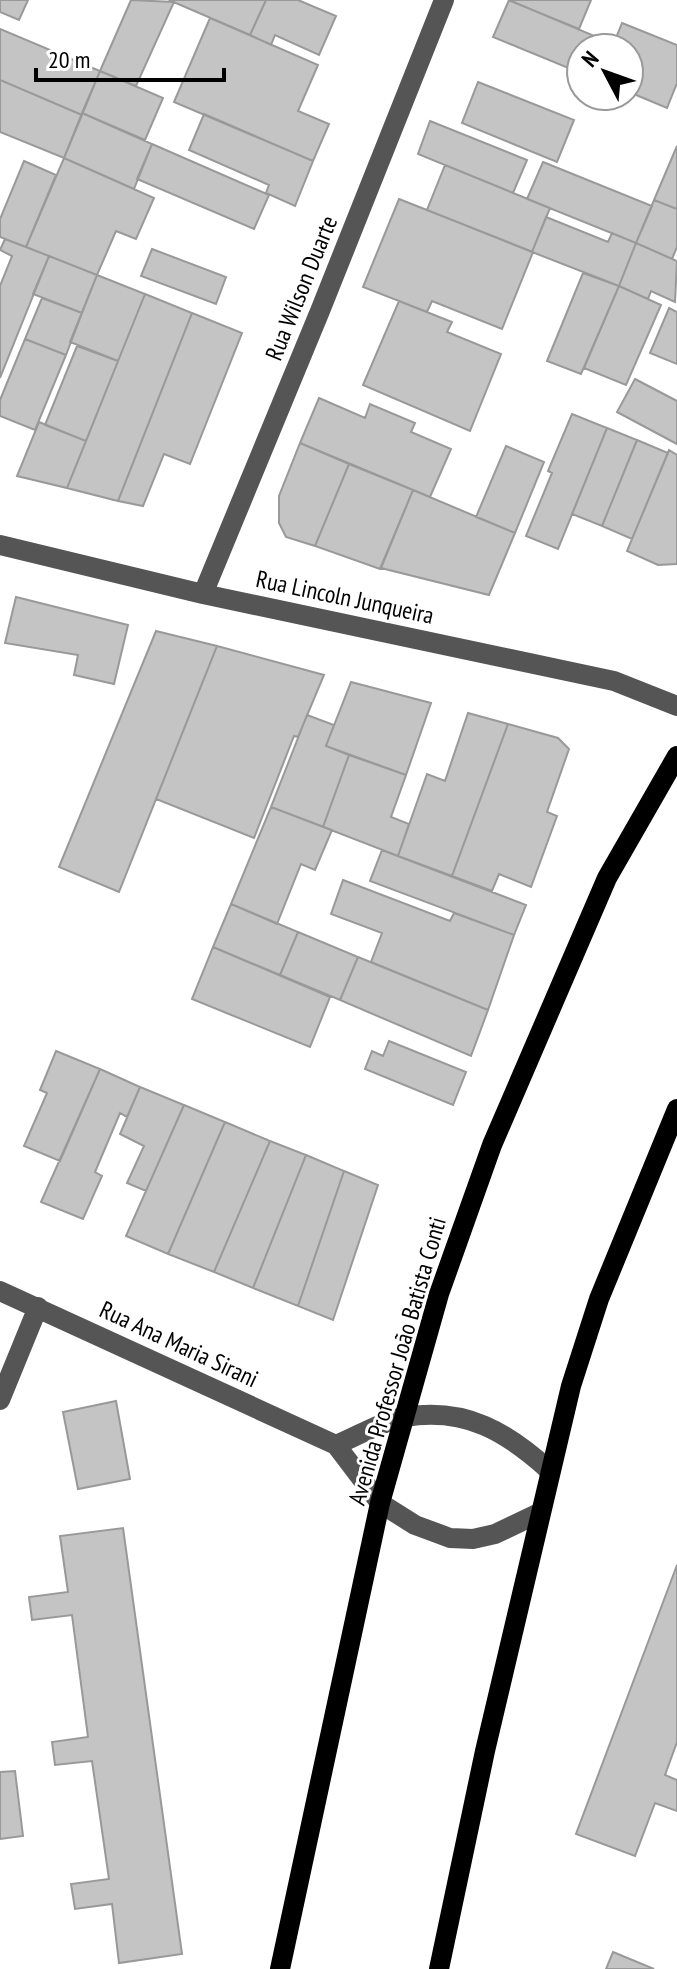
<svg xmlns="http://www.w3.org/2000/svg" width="677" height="1969" viewBox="0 0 677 1969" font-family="'PT Sans Narrow',sans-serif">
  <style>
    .building { fill: #c4c4c4; stroke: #999; stroke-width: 2 }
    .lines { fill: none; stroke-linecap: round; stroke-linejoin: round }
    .minor { stroke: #555; stroke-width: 20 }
    .major { stroke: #000; stroke-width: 20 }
    .labels { text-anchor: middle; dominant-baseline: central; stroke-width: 6; stroke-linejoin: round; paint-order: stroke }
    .street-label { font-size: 24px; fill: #000; stroke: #fff }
  </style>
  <rect width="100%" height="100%" fill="#fff"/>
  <!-- building -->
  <path class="building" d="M0,0H28L19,20L0,12Z
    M131,0L174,2L136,86L100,71Z
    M169,0H266L250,35Z
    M266,0H298L336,16L319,55L275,35L271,45L250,35Z
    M508,0H591L579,29Z
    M509,0L592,35L587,48H581V63L578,72L493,37Z
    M210,18L318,65L298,111L329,124L313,161L174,102Z
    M622,23L677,45V83L667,108L629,92V48H612Z
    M0,29L100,71L82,115L0,80Z
    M100,71L163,98L145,140L82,113Z
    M0,80L82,115L64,158L0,132Z
    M478,82L574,120L557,162L462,123Z
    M82,113L152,144L134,189L64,158Z
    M204,114L313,161L295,206L266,193L269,185L189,150Z
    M430,121L527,160L513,193L418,154Z
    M152,144L269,195L254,229L137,179Z
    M677,146V209L654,200Z
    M64,158L154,198L136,239L116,231L97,275L26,247Z
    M24,161L56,175L26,247L0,237V219Z
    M543,162L652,206L636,243L527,199Z
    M445,165L550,208L532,252L427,210Z
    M399,199L533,252L502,329L432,301L427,312L363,287Z
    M654,200L677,209V247L672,259L636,243Z
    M546,217L608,242L612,233L636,243L619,286L532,252Z
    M5,239L49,256L0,378V286L12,256L0,250Z
    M636,243L677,261L675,302L651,291L648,299L619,286Z
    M152,249L226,277L216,304L141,276Z
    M49,256L97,275L82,313L33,294Z
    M583,273L619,286L581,374L547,361Z
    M97,275L145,294L118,361L70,342Z
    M619,286L661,305L626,385L584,368Z
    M145,294L192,313L118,501L67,488Z
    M42,298L82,313L66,355L25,339Z
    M399,301L452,322L447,332L501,354L470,431L363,385Z
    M669,308L677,312V364L650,353Z
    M192,313L242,333L190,464L164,454L143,506L118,501Z
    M25,339L66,355L35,430L0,416V400Z
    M77,346L118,361L86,441L45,425Z
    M635,379L677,401V444L617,412Z
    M319,398L365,418L370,404L415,423L411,432L451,449L430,497L300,443Z
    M572,414L607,428L558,549L526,536L552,473L548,471Z
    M39,422L86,441L67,488L17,476Z
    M607,428L637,440L602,526L572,514Z
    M637,440L668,453L632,539L602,526Z
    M300,443L349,464L315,546L286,537L279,523V496Z
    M506,446L544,462L515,533L476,517Z
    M669,450L677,455V564L658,565L627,551Z
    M349,464L413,490L380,569L315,546Z
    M413,490L515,533L489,595L381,568Z
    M16,597L128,625L114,684L74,675L78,655L5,643Z
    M156,631L217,646L119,892L59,867Z
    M217,646L324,675L298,737L294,736L254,838L156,799Z
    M351,682L431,703L406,775L326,746Z
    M468,713L508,724L452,876L398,856L427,774L445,781Z
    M307,715L334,725L326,746L349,755L323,827L271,807Z
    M508,724L558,738L569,749L547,812L557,816L531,887L499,874L492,891L452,876Z
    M349,755L406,775L391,817L409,824L398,856L323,827Z
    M271,807L332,830L315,870L301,864L277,924L231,904Z
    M382,850L526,905L514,935L370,881Z
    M343,880L450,921L454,913L514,935L488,1010L371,962L382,933L331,914Z
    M231,904L298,932L280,975L213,947Z
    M298,932L358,957L340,1000L280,975Z
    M213,947L330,997L310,1047L192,999Z
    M358,957L488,1010L471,1056L340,1000Z
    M389,1041L466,1072L453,1105L365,1069L372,1051L383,1056Z
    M56,1051L100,1069L60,1161L24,1146L47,1093L40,1090Z
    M100,1069L140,1087L127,1117L120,1113L95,1172L102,1176L83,1219L41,1202Z
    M140,1087L184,1105L146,1191L127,1183L144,1146L120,1134Z
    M184,1105L225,1122L168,1254L126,1236Z
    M225,1122L270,1141L214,1272L168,1254Z
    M270,1141L306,1155L253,1288L214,1272Z
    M306,1155L344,1171L298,1306L253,1288Z
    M344,1171L378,1185L333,1320L298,1306Z
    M116,1401L130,1479L78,1489L63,1412Z
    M123,1528L182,1954L119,1963L112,1904L75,1909L71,1884L109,1879L92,1761L55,1765L52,1742L88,1737L72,1615L32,1620L29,1597L68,1592L60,1536Z
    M677,1565V1742L665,1775L677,1780V1811L655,1803L635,1856L576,1834Z
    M15,1771L23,1836L0,1839V1772Z
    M613,1952L654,1969H606Z"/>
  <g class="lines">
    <!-- minor -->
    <path class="minor" d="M0,545L203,594L614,681L677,706
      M203,594L320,311L444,0
      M0,1291L336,1445L380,1503L415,1525L450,1538L473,1539L495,1534L539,1513
      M0,1400L38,1307
      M336,1445C356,1437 384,1420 405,1417C466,1407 507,1432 550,1471"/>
    <!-- major -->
    <path class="major" d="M280,1969L380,1503L439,1294L492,1145L607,878L677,756
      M439,1969L485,1751L571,1386L599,1299L677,1109"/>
  </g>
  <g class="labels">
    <!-- street labels -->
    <g class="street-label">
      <text transform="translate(301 288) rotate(-68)">Rua Wilson Duarte</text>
      <text transform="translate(345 597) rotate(12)">Rua Lincoln Junqueira</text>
      <text transform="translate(179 1344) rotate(25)">Rua Ana Maria Sirani</text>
      <text transform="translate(397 1361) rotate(-74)">Avenida Professor João Batista Conti</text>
    </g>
  </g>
  <!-- north arrow -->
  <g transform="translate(605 72) rotate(311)"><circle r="38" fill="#ffffff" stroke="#999999" stroke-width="2"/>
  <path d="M0-6L14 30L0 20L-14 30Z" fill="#000000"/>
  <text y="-12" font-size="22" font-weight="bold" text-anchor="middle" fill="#000000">N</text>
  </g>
  <!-- scale -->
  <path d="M36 68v12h188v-12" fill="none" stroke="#000000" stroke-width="4"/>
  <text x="48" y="68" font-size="24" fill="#000000" stroke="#ffffff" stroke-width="6" paint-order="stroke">20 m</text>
</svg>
